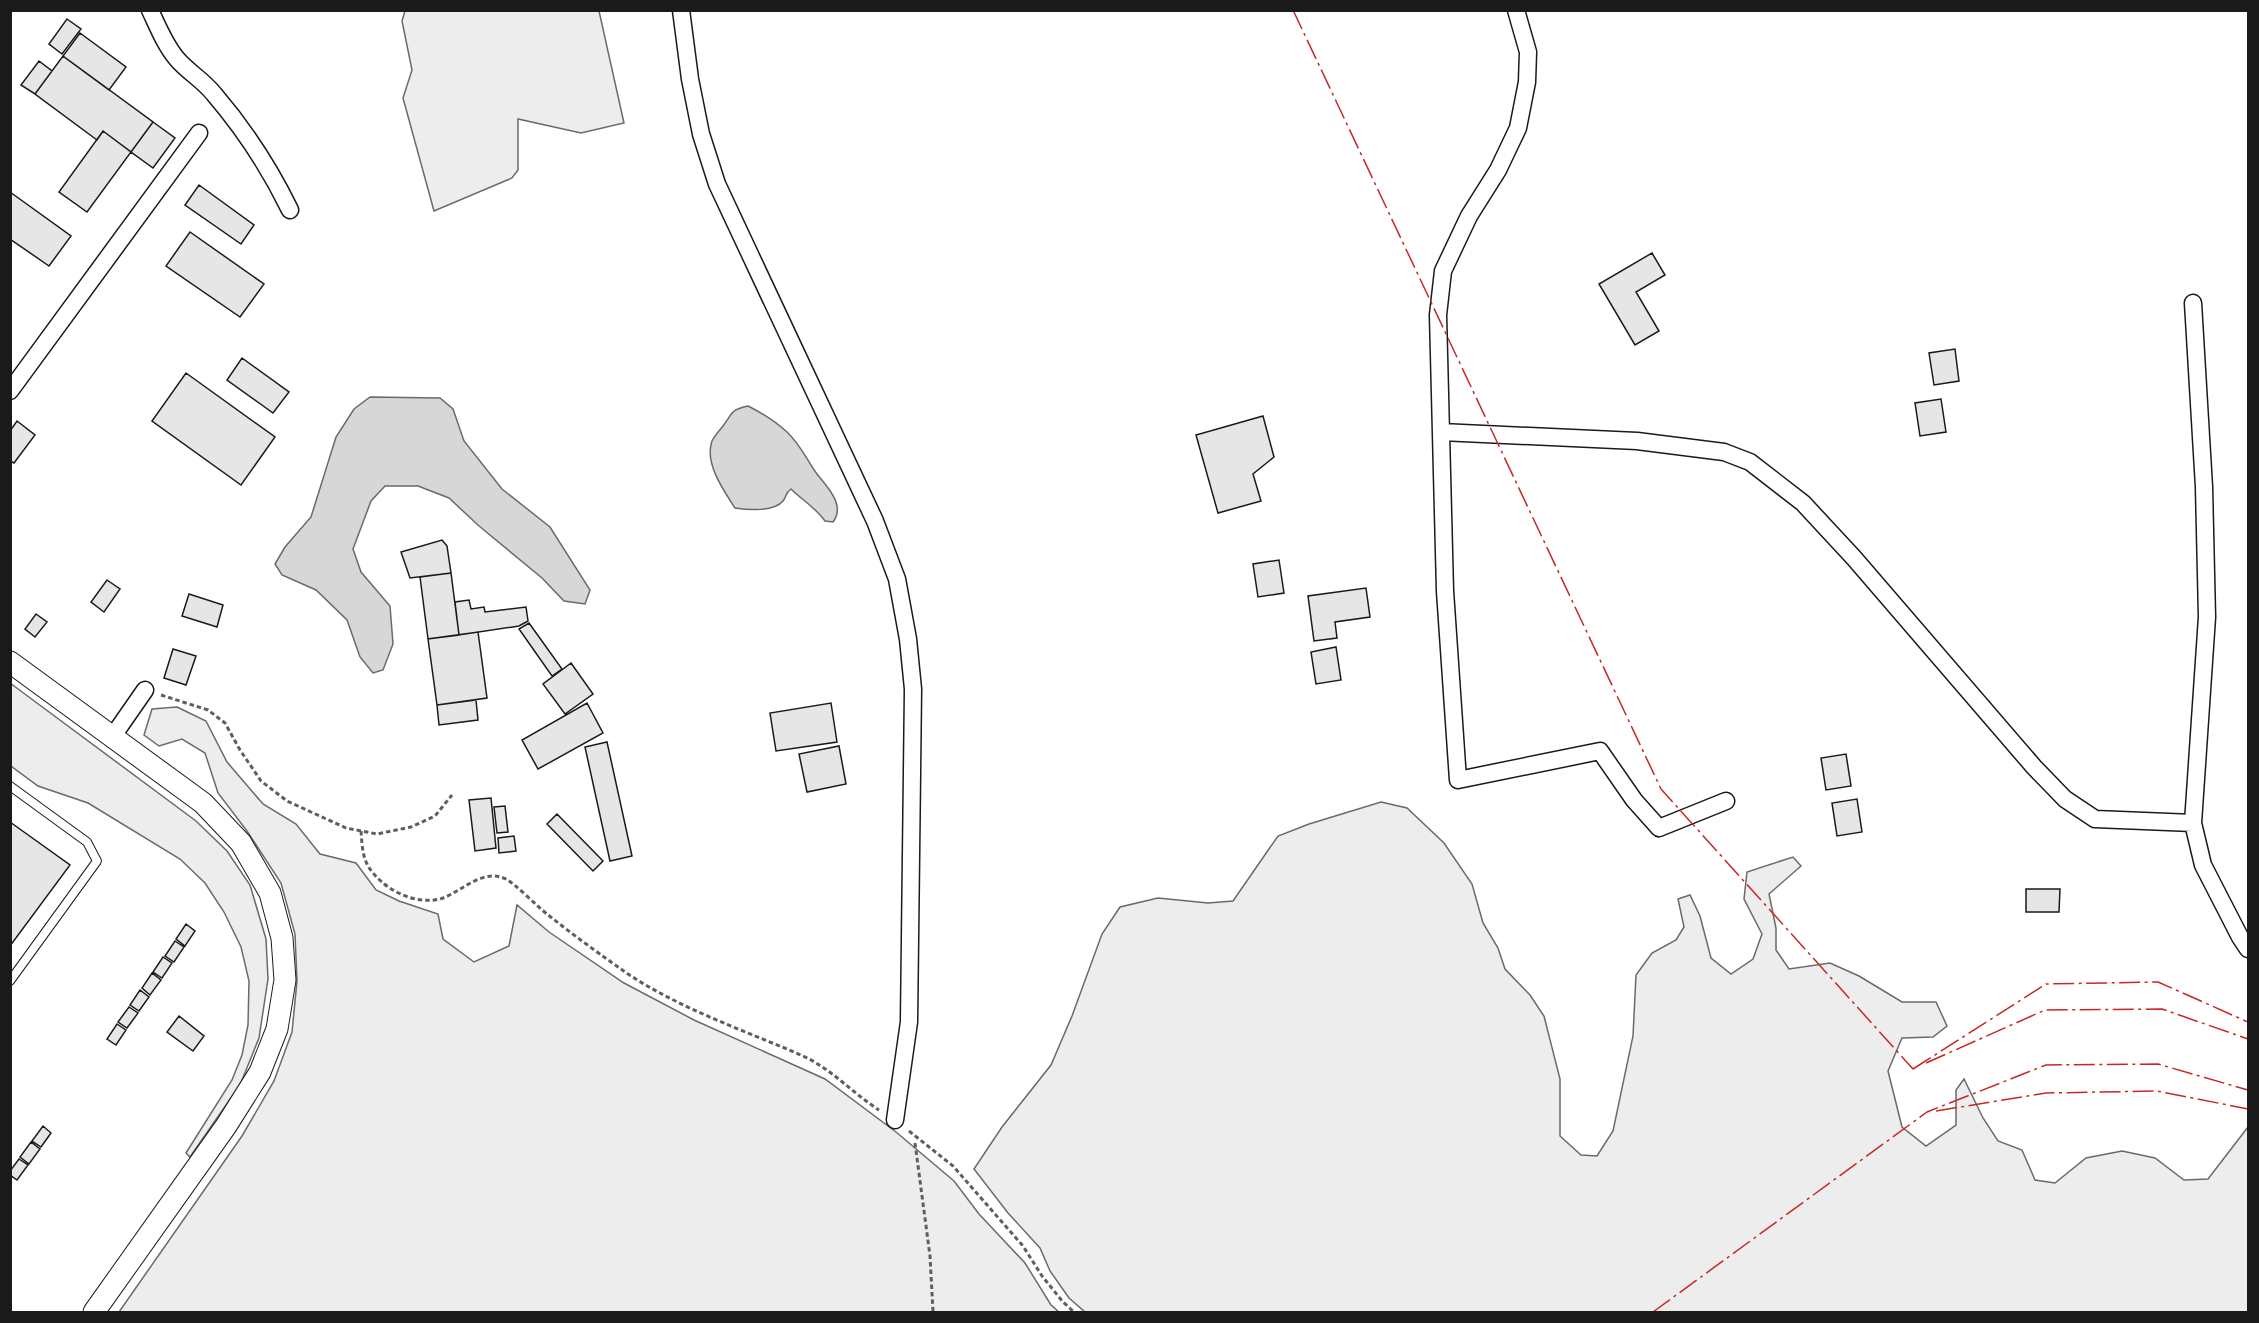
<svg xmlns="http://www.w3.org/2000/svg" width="2259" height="1323" viewBox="0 0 2259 1323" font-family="'Noto Sans',sans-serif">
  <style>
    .built { fill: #ededed; stroke: #6a6a6a; stroke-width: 1.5 }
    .water { fill: #d7d7d7; stroke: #6a6a6a; stroke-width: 1.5 }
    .building { fill: #e6e6e6; stroke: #1a1a1a; stroke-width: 1.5 }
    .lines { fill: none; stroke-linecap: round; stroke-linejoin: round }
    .service-casing { stroke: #1a1a1a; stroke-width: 10 }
    .minor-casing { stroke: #1a1a1a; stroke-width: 19 }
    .tertiary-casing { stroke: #1a1a1a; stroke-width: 23 }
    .path { stroke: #5f5f5f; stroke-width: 3; stroke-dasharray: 4.5 3; stroke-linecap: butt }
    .service { stroke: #fff; stroke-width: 8 }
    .minor { stroke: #fff; stroke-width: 16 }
    .tertiary { stroke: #fff; stroke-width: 21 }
    .power { stroke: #c62828; stroke-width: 1.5; stroke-dasharray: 21 4.5 3 4.5; stroke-linecap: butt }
  </style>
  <rect width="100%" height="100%" fill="#fff"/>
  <!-- built -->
  <path class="built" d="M405,11H599L624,123L581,133L518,119V170L512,178L434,211L403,98L412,70L402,21Z
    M10,683L196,821L227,851L250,885L266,939L268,979L259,1038L240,1085L190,1157L186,1153L232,1080L242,1055L248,1025L249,981L241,947L224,912L205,883L180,859L88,803L38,786L11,766Z
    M177,707L206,721L227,762L263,804L296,824L320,854L356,863L376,890L399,901L438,914L443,939L474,962L509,946L517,905L549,932L624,983L694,1020L825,1079L896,1132L954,1181L979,1214L1025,1263L1051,1305L1059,1312H119L242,1136L274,1081L292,1032L297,981L295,934L281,883L247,831L218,793L205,753L182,739L159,746L144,735L152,709Z
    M1381,802L1407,808L1444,843L1472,884L1483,923L1498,948L1505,969L1530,995L1544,1016L1560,1079V1136L1581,1155L1597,1156L1613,1131L1633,1036L1636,975L1652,953L1676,940L1684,927L1678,899L1690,895L1700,916L1711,958L1731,974L1753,959L1762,934L1744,899L1747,872L1793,857L1801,866L1769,894L1776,928V950L1789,969L1830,963L1859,976L1902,1002H1936L1947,1026L1933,1037L1902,1038L1888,1071L1902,1127L1926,1146L1956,1125V1090L1964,1079L1983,1118L1998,1141L2022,1150L2035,1180L2055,1183L2086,1158L2122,1151L2155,1158L2184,1180L2208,1179L2248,1127V1312H1085L1069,1298L1050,1271L1040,1248L1008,1213L974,1169L1002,1127L1051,1065L1072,1016L1102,934L1120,907L1158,898L1208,903L1233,901L1278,836L1309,824Z"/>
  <!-- water -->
  <path class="water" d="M370,397L440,398L453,409L464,441L502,489L550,527L590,590L585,604L564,601L542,578L479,526L449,498L418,486H385L371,501L353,549L361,572L390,606L393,644L383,670L373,673L360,657L347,620L316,590L282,575L275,564L285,547L311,517L336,437L354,409Z
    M748,406C762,413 776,422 787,432C800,444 807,460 817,474C827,487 846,505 833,522L825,521C816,508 802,500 791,489C785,493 787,496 783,501C774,512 747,510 735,508C724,491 704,463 712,441C715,435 719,431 723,426C733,413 730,410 748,406Z"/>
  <!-- building -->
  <path class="building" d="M67,19L81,29L62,54L49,44Z
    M80,33L126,67L109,90L63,56Z
    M63,56L153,122L131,152L103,131L97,140L35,94Z
    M39,61L52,71L35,94L21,85Z
    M153,122L175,138L153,168L131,152Z
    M103,131L131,152L87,212L59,192Z
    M199,185L254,225L241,244L185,205Z
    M10,192L71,236L49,266L10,239Z
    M190,232L264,284L240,317L166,266Z
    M1652,253L1665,275L1636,292L1659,331L1635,345L1599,284Z
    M1955,349L1959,381L1934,385L1929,353Z
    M242,358L289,392L273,413L227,380Z
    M186,373L275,437L241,485L152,421Z
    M1941,399L1946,432L1920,436L1915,403Z
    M1263,416L1274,457L1253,474L1261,501L1218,513L1196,435Z
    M17,421L35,435L14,463L10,461V431Z
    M442,540L447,546L451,573L410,578L401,552Z
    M1279,560L1284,593L1258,597L1253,564Z
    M451,573L459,635L428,639L420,577Z
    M107,580L120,589L104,612L91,602Z
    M1366,588L1370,617L1335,622L1337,638L1314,641L1308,596Z
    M189,594L223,605L217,627L182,616Z
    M469,600L471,609L484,607L485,612L526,607L528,621L519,626L459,635L455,602Z
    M36,614L47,622L35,637L25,629Z
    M529,623L562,669L552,676L519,629Z
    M478,632L487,698L437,705L428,639Z
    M1336,647L1341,680L1316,684L1311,652Z
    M173,649L196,656L186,685L164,678Z
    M571,663L593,694L565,714L543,684Z
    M476,700L478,720L439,725L437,705Z
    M587,703L603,733L538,769L522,740Z
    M831,703L837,742L776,751L770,713Z
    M607,742L632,856L610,861L585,747Z
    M839,746L846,784L807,792L799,754Z
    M1846,754L1851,786L1826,790L1821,758Z
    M491,798L496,848L475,851L469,800Z
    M1857,799L1862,832L1837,836L1832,803Z
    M505,806L508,832L497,833L494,807Z
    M557,814L603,861L593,871L547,824Z
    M10,822L70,865L10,946Z
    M514,836L516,851L499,853L498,838Z
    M2026,889H2060L2059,912H2026Z
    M186,924L195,931L185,946L176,939Z
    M175,941L184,947L174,962L165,956Z
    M163,957L172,963L162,978L153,972Z
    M152,973L161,980L150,995L142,988Z
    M140,990L149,997L139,1011L130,1005Z
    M129,1007L138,1013L127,1028L118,1022Z
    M179,1016L204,1036L193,1051L167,1032Z
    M117,1024L126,1030L116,1045L107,1039Z
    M43,1126L51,1133L41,1147L32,1141Z
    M31,1142L40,1149L29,1164L20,1157Z
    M19,1159L28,1165L17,1180L10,1175V1171Z"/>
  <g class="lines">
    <defs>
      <path id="service" d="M10,786L87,842L97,861L10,981"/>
      <path id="minor" d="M150,10C158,27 165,45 177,59C188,72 203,80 214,94C244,129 270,169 290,210
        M681,10L690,79L701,134L717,184L875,521L897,579L908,639L913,689L909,1022L895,1120
        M1516,10L1528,52L1527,82L1518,128L1498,170L1469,216L1443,271L1438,315L1445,591L1458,780L1600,751L1634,800L1659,828L1726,801
        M2193,303L2204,487L2207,617L2193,823L2203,865L2240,937L2248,949
        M10,391L199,133
        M1441,432L1637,441L1724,452L1750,462L1803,503L1854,558L2034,767L2065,799L2095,819L2193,823
        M113,736L145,690"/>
      <path id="tertiary" d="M10,662L203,803L241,843L270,893L282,938L285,980L277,1029L260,1072L226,1126L94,1312"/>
    </defs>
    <!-- service casing -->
    <use href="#service" class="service-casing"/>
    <!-- minor casing -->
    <use href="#minor" class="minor-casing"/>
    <!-- tertiary casing -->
    <use href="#tertiary" class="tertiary-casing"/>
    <!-- path -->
    <path class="path" d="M161,695L208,710L225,723L240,750L261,781L287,801L346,828L377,834L411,827L435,816L452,795
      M361,831C362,843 362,855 368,866C382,889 416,907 443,898C462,891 483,868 506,879C514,883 538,907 547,914C573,935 601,955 628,974C681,1009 743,1030 801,1055C832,1069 851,1092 879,1110
      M909,1131L953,1166L1023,1246L1042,1276L1063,1302L1074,1312
      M915,1143L930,1256L933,1312"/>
    <!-- service -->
    <use href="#service" class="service"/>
    <!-- minor -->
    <use href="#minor" class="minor"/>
    <!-- tertiary -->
    <use href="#tertiary" class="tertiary"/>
    <!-- power -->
    <path class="power" d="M1293,10L1661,789L1913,1069
      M1926,1063L2045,1010L2162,1009L2248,1039
      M1913,1069L2046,984L2158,982L2248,1022
      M1936,1111L2046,1093L2157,1091L2248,1109
      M1653,1312L1927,1112L2046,1065L2158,1064L2248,1090"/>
  </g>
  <!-- border -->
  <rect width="2259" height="1323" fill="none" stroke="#1a1a1a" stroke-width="24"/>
</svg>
